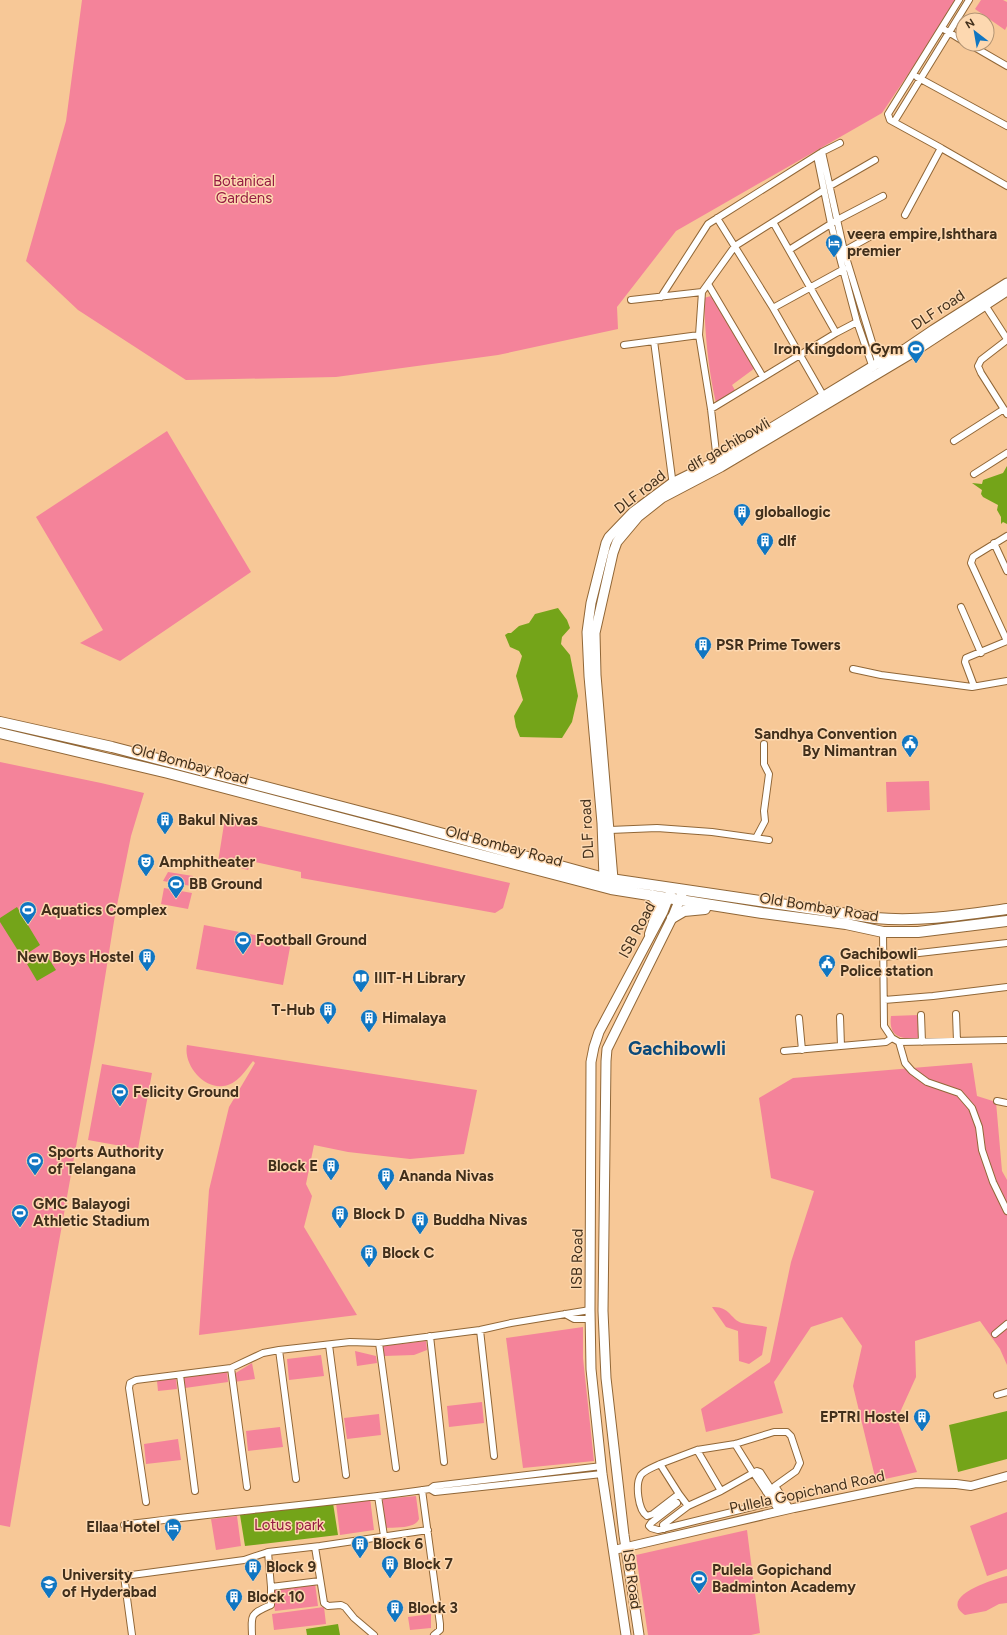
<svg xmlns="http://www.w3.org/2000/svg" width="1007" height="1635" viewBox="0 0 1007 1635" font-family="Figtree,sans-serif">
  <style>
    .green { fill: #f4839a }
    .water { fill: #74a419 }
    .lines { fill: none; stroke-linecap: round; stroke-linejoin: round }
    .minor-casing { stroke: #916737; stroke-width: 8 }
    .tertiary-casing { stroke: #916737; stroke-width: 10 }
    .secondary-casing { stroke: #916737; stroke-width: 11 }
    .primary-casing { stroke: #916737; stroke-width: 12 }
    .minor { stroke: #fff; stroke-width: 6 }
    .tertiary { stroke: #fff; stroke-width: 8 }
    .secondary { stroke: #fff; stroke-width: 9 }
    .primary { stroke: #fff; stroke-width: 10 }
    .labels { text-anchor: middle; dominant-baseline: central; stroke-width: 3; stroke-linejoin: round; paint-order: stroke }
    .park-label { font-size: 15px; fill: #951c42; stroke: #fdd8b0 }
    .poi-label { font-size: 15px; font-weight: bold; fill: #412f1b; stroke: #fdd8b0; text-anchor: start }
    .street-label { font-size: 15px; fill: #412f1b; stroke: #fdd8b0 }
    .district-label { font-size: 19px; font-weight: bold; fill: #0b4979; stroke: #fdd8b0 }
  </style>
  <rect width="100%" height="100%" fill="#f7c897"/>
  <!-- green -->
  <path class="green" d="M82,0H956L940,27L882,113L676,231L617,307L618,329L498,355L336,377L186,380L78,310L26,261L66,121Z
    M981,0H1003L1007,2V26L1005,30L975,9Z
    M711,296L755,368L732,385L736,392L716,403C708,368 705,334 704,298Z
    M167,431L251,572L120,661L80,643L103,630L36,517Z
    M0,762L101,783L144,793L131,836L115,915L95,1040L39,1354L10,1527L0,1525Z
    M929,781L930,810L887,812L886,782Z
    M225,818L510,883L503,908L495,913L301,878V872L251,861L248,870L218,862Z
    M168,872L193,876L191,886L163,881Z
    M164,888L192,893L188,909L161,904Z
    M204,925L291,942L283,985L196,969Z
    M919,1015L920,1038C903,1039 888,1039 891,1016Z
    M187,1045L477,1090L464,1154L410,1159L348,1152L314,1145L306,1184L312,1196L304,1227L357,1315L199,1335L209,1190L229,1107L255,1063L253,1061C246,1070 237,1085 223,1086C203,1089 183,1064 187,1045Z
    M972,1063L977,1096L996,1102L1002,1171L1007,1180V1365L1000,1349L980,1321L915,1341L916,1377L897,1419L917,1472L876,1481L853,1386L862,1346L842,1317L811,1327L774,1382L783,1413L706,1432L701,1409L770,1362L791,1262L814,1191L771,1178L759,1098L793,1078Z
    M102,1064L152,1073L138,1149L88,1140Z
    M712,1307C730,1306 730,1319 742,1323C749,1325 759,1325 767,1327L762,1355L749,1364L739,1361L738,1331L726,1327Z
    M583,1327V1358L594,1461L523,1468L506,1338Z
    M426,1341L427,1350L414,1355L384,1356L382,1346Z
    M355,1351L376,1356L377,1363L357,1366Z
    M321,1355L324,1376L289,1380L287,1359Z
    M252,1363L255,1379L234,1382V1374Z
    M227,1371L228,1382L185,1388L183,1377Z
    M176,1378L177,1389L158,1391L157,1381Z
    M482,1402L484,1423L449,1427L447,1406Z
    M379,1414L381,1435L347,1439L344,1418Z
    M280,1427L283,1447L248,1451L246,1431Z
    M178,1439L181,1460L146,1464L144,1444Z
    M416,1496L419,1519C415,1529 396,1527 386,1528L382,1499Z
    M370,1498L374,1530L340,1535L336,1503Z
    M1007,1512V1569L987,1576L970,1526Z
    M237,1516L241,1546L216,1550L211,1519Z
    M747,1530L760,1633L751,1635H648L636,1555Z
    M1007,1576V1603L999,1604L986,1611L965,1615C937,1596 995,1579 1007,1576Z
    M315,1583L318,1606L275,1611L271,1587Z
    M324,1607L326,1624L274,1630L272,1614Z
    M431,1614V1628L410,1630L408,1617Z"/>
  <!-- water -->
  <path class="water" d="M1007,466V524L1003,522L1001,524V517L997,510L998,505L983,497L981,494L982,490L972,483L982,484L983,480L1003,473Z
    M558,608L567,620L570,628L562,637L561,644L570,655L578,696L572,722L562,738L520,737L516,727L514,716L523,700L516,676L522,656L519,651L510,647L505,635L508,633H511L519,626L529,623L535,614Z
    M17,907L40,945L22,957L0,922V918Z
    M45,953L56,970L37,981L27,964Z
    M1007,1411V1459L958,1472L949,1425Z
    M333,1503L338,1535L245,1546L240,1515Z
    M338,1624L340,1635H307L306,1629Z"/>
  <g class="lines">
    <defs>
      <path id="minor" d="M942,28L963,41
        M969,44L1007,66
        M917,77L1007,126
        M894,122L969,0
        M941,148L890,120L888,114L959,0
        M822,152L844,251L879,365
        M817,156L831,224L857,322L873,368
        M830,186L875,160
        M905,215L941,148L1007,186
        M717,218L773,308L824,397
        M773,222L836,333
        M789,250L837,220L883,196
        M844,251L873,235
        M708,284L763,377
        M661,297L708,224L822,152L840,143
        M631,300L702,292
        M985,305L1007,339
        M773,308L844,269
        M1007,340L981,360L978,366L981,373L1007,414
        M654,341L673,486
        M624,345L699,335
        M711,409L836,333L857,322
        M954,441L1004,409
        M717,461L711,409L699,335L702,292L735,246L824,190
        M974,474L1007,453
        M994,543L1007,571
        M961,607L981,653
        M1007,641L971,563L973,557L976,555L1007,536
        M853,669L881,675L972,687L1007,681
        M974,686L965,662L966,658L1007,641
        M610,830L657,828L712,832L769,840
        M756,838L765,821L764,811L769,774L764,764V744
        M883,932L884,1026L892,1038L899,1042L1007,1040
        M884,957L1007,943
        M884,1000L933,996L1007,987
        M956,1014L957,1041
        M921,1015L922,1042
        M840,1017L841,1046
        M799,1018L802,1050
        M899,1042L905,1063L912,1071L927,1082L959,1093L972,1108L979,1127L982,1150L993,1182L1007,1211
        M784,1051L886,1042L892,1038
        M997,1101L1007,1103
        M565,1314L574,1319H590
        M480,1330L494,1456
        M995,1334L1007,1324
        M430,1336L444,1462
        M379,1343L396,1468
        M329,1345L346,1475
        M279,1350L296,1479
        M231,1368L247,1487
        M180,1375L195,1491
        M997,1395L1007,1392
        M660,1464L697,1450L735,1444L774,1432H787L791,1436L800,1463L796,1471L775,1486L790,1509
        M660,1464L679,1494L653,1514L647,1516C638,1510 635,1484 641,1475C645,1470 654,1467 660,1464Z
        M753,1473L757,1471L760,1472L771,1489L766,1492
        M755,1475L779,1511
        M774,1487L771,1489L784,1510
        M430,1489L435,1492L602,1474
        M422,1490L440,1624V1630L434,1635
        M721,1491L753,1473L735,1444
        M679,1494L688,1506L721,1491L697,1450
        M378,1496L384,1536
        M146,1502L129,1388L130,1383L136,1380L231,1368L263,1353L279,1350L350,1342L379,1343L480,1330L511,1323L590,1310
        M677,1503L651,1523L649,1526L651,1528L658,1530L773,1502
        M124,1525C226,1511 329,1504 430,1489L434,1486L602,1466
        M664,1529L663,1525L688,1506
        M315,1547L324,1603L328,1606L341,1605L345,1607L354,1618L374,1635
        M268,1552L271,1587
        M132,1635L124,1576L244,1560L268,1552L320,1546L428,1530
        M252,1635C251,1613 251,1614 271,1605V1587L320,1581"/>
      <path id="tertiary" d="M614,1550L794,1508L916,1483L956,1484L971,1486L1007,1476"/>
      <path id="secondary" d="M604,878L602,823L589,676L587,632L591,603L606,543L609,537L633,512L672,483L717,461L878,363L905,349L933,330L1007,283
        M613,879L596,675L595,633L613,553L617,542L638,517L662,498L721,467L909,355L1007,291
        M626,1635L602,1474L591,1369L590,1310L591,1062L594,1047L599,1032L663,912L671,891
        M639,1635L624,1535L606,1378L603,1311L606,1061L607,1049L673,916L682,894"/>
      <path id="primary" d="M0,722L112,747L400,822L604,878L875,918C920,922 963,915 1007,909
        M0,733L168,773L611,889L762,913L846,924L883,932H918L1007,921
        M672,918L684,911L705,909
        M650,934L660,904L651,895"/>
    </defs>
    <!-- minor casing -->
    <use href="#minor" class="minor-casing"/>
    <!-- tertiary casing -->
    <use href="#tertiary" class="tertiary-casing"/>
    <!-- secondary casing -->
    <use href="#secondary" class="secondary-casing"/>
    <!-- primary casing -->
    <use href="#primary" class="primary-casing"/>
    <!-- minor -->
    <use href="#minor" class="minor"/>
    <!-- tertiary -->
    <use href="#tertiary" class="tertiary"/>
    <!-- secondary -->
    <use href="#secondary" class="secondary"/>
    <!-- primary -->
    <use href="#primary" class="primary"/>
  </g>
  <!-- icons -->
  <defs>
    <symbol id="hotel-pin" viewBox="-11 -11 22 30"><path d="M0 17L-7.5 6A9.5 9.5 0 1 1 7.5 6Z" fill="#1076c2" stroke="#fdd8b0"/><path d="M-6-4.5h1.5V1H6V5H4.5V3h-9V5H-6ZM-4 0a1.8 1.8 0 1 1 3.6 0ZM.5 0V-2.5h3Q6-2.5 6 0Z" fill="#fff"/></symbol>
    <symbol id="stadium-pin" viewBox="-11 -11 22 30"><path d="M0 17L-7.5 6A9.5 9.5 0 1 1 7.5 6Z" fill="#1076c2" stroke="#fdd8b0"/><path d="M0-5a6.5 5 0 1 0 0 10a6.5 5 0 1 0 0-10ZM-3.5-1.8h7v3.6h-7Z" fill="#fff"/></symbol>
    <symbol id="building-pin" viewBox="-11 -11 22 30"><path d="M0 17L-7.5 6A9.5 9.5 0 1 1 7.5 6Z" fill="#1076c2" stroke="#fdd8b0"/><path d="M-4-6H4V6H1V3H-1V6H-4ZM-2.5-4.3h1.7v1.8h-1.7ZM.8-4.3h1.7v1.8H.8ZM-2.5-1h1.7V.8h-1.7ZM.8-1h1.7V.8H.8Z" fill="#fff"/></symbol>
    <symbol id="civic-pin" viewBox="-11 -11 22 30"><path d="M0 17L-7.5 6A9.5 9.5 0 1 1 7.5 6Z" fill="#1076c2" stroke="#fdd8b0"/><path d="M-.6-6.5H3V-4.5H.6V-3L4-1V1h2V6H-6V1h2V-1L-.6-3ZM-1.2 2.5V6h2.4V2.5Z" fill="#fff"/></symbol>
    <symbol id="theatre-pin" viewBox="-11 -11 22 30"><path d="M0 17L-7.5 6A9.5 9.5 0 1 1 7.5 6Z" fill="#1076c2" stroke="#fdd8b0"/><path d="M-5-5.5Q0-4 5-5.5V0Q5 5 0 6Q-5 5-5 0ZM-3.3-2.5H-1v1.5H-3.3ZM1-2.5H3.3v1.5H1ZM-2.8 1Q0 5.5 2.8 1Z" fill="#fff"/></symbol>
    <symbol id="library-pin" viewBox="-11 -11 22 30"><path d="M0 17L-7.5 6A9.5 9.5 0 1 1 7.5 6Z" fill="#1076c2" stroke="#fdd8b0"/><path d="M-6-4Q-3-5.5-.7-3.5V5Q-3 3-6 4ZM6-4Q3-5.5 .7-3.5V5Q3 3 6 4Z" fill="#fff"/></symbol>
    <symbol id="university-pin" viewBox="-11 -11 22 30"><path d="M0 17L-7.5 6A9.5 9.5 0 1 1 7.5 6Z" fill="#1076c2" stroke="#fdd8b0"/><path d="M0-5L7-2L0 1L-7-2ZM-4 1L0 2.5L4 1V4Q0 6-4 4Z" fill="#fff"/></symbol>
  </defs>
  <g fill-rule="evenodd">
    <use href="#hotel-pin" x="824" y="233" width="20" height="27"/>
    <use href="#stadium-pin" x="906" y="339" width="20" height="27"/>
    <use href="#building-pin" x="732" y="502" width="20" height="27"/>
    <use href="#building-pin" x="755" y="531" width="20" height="27"/>
    <use href="#building-pin" x="693" y="635" width="20" height="27"/>
    <use href="#civic-pin" x="900" y="733" width="20" height="27"/>
    <use href="#building-pin" x="155" y="810" width="20" height="27"/>
    <use href="#theatre-pin" x="136" y="852" width="20" height="27"/>
    <use href="#stadium-pin" x="166" y="874" width="20" height="27"/>
    <use href="#stadium-pin" x="18" y="900" width="20" height="27"/>
    <use href="#stadium-pin" x="233" y="930" width="20" height="27"/>
    <use href="#building-pin" x="137" y="947" width="20" height="27"/>
    <use href="#civic-pin" x="817" y="953" width="20" height="27"/>
    <use href="#library-pin" x="351" y="968" width="20" height="27"/>
    <use href="#building-pin" x="318" y="1000" width="20" height="27"/>
    <use href="#building-pin" x="359" y="1008" width="20" height="27"/>
    <use href="#stadium-pin" x="110" y="1082" width="20" height="27"/>
    <use href="#stadium-pin" x="25" y="1151" width="20" height="27"/>
    <use href="#building-pin" x="321" y="1156" width="20" height="27"/>
    <use href="#building-pin" x="376" y="1166" width="20" height="27"/>
    <use href="#stadium-pin" x="10" y="1203" width="20" height="27"/>
    <use href="#building-pin" x="330" y="1204" width="20" height="27"/>
    <use href="#building-pin" x="410" y="1210" width="20" height="27"/>
    <use href="#building-pin" x="359" y="1243" width="20" height="27"/>
    <use href="#building-pin" x="912" y="1407" width="20" height="27"/>
    <use href="#hotel-pin" x="163" y="1517" width="20" height="27"/>
    <use href="#building-pin" x="350" y="1534" width="20" height="27"/>
    <use href="#building-pin" x="380" y="1554" width="20" height="27"/>
    <use href="#building-pin" x="243" y="1557" width="20" height="27"/>
    <use href="#stadium-pin" x="689" y="1569" width="20" height="27"/>
    <use href="#university-pin" x="39" y="1574" width="20" height="27"/>
    <use href="#building-pin" x="224" y="1587" width="20" height="27"/>
    <use href="#building-pin" x="385" y="1598" width="20" height="27"/>
  </g>
  <g class="labels">
    <!-- park labels -->
    <g class="park-label">
      <text x="244" y="181">Botanical<tspan x="244" dy="17">Gardens</tspan></text>
      <text x="289" y="1525">Lotus park</text>
    </g>
    <!-- poi labels -->
    <g class="poi-label">
      <text x="847" y="234">veera empire,Ishthara<tspan x="847" dy="17">premier</tspan></text>
      <text x="903" y="349" text-anchor="end">Iron Kingdom Gym</text>
      <text x="755" y="512">globallogic</text>
      <text x="778" y="541">dlf</text>
      <text x="716" y="645">PSR Prime Towers</text>
      <text x="897" y="734" text-anchor="end">Sandhya Convention<tspan x="897" dy="17">By Nimantran</tspan></text>
      <text x="178" y="820">Bakul Nivas</text>
      <text x="159" y="862">Amphitheater</text>
      <text x="189" y="884">BB Ground</text>
      <text x="41" y="910">Aquatics Complex</text>
      <text x="256" y="940">Football Ground</text>
      <text x="840" y="954">Gachibowli<tspan x="840" dy="17">Police station</tspan></text>
      <text x="134" y="957" text-anchor="end">New Boys Hostel</text>
      <text x="374" y="978">IIIT-H Library</text>
      <text x="315" y="1010" text-anchor="end">T-Hub</text>
      <text x="382" y="1018">Himalaya</text>
      <text x="133" y="1092">Felicity Ground</text>
      <text x="48" y="1152">Sports Authority<tspan x="48" dy="17">of Telangana</tspan></text>
      <text x="318" y="1166" text-anchor="end">Block E</text>
      <text x="399" y="1176">Ananda Nivas</text>
      <text x="33" y="1204">GMC Balayogi<tspan x="33" dy="17">Athletic Stadium</tspan></text>
      <text x="353" y="1214">Block D</text>
      <text x="433" y="1220">Buddha Nivas</text>
      <text x="382" y="1253">Block C</text>
      <text x="909" y="1417" text-anchor="end">EPTRI Hostel</text>
      <text x="160" y="1527" text-anchor="end">Ellaa Hotel</text>
      <text x="373" y="1544">Block 6</text>
      <text x="403" y="1564">Block 7</text>
      <text x="266" y="1567">Block 9</text>
      <text x="712" y="1570">Pulela Gopichand<tspan x="712" dy="17">Badminton Academy</tspan></text>
      <text x="62" y="1575">University<tspan x="62" dy="17">of Hyderabad</tspan></text>
      <text x="247" y="1597">Block 10</text>
      <text x="408" y="1608">Block 3</text>
    </g>
    <!-- street labels -->
    <g class="street-label">
      <text transform="translate(938 310) rotate(-33)">DLF road</text>
      <text transform="translate(728 445) rotate(-30)">dlf gachibowli</text>
      <text transform="translate(640 492) rotate(-38)">DLF road</text>
      <text transform="translate(190 764) rotate(15)">Old Bombay Road</text>
      <text transform="translate(587 829) rotate(-93)">DLF road</text>
      <text transform="translate(504 846) rotate(15)">Old Bombay Road</text>
      <text transform="translate(819 907) rotate(9)">Old Bombay Road</text>
      <text transform="translate(637 930) rotate(-62)">ISB Road</text>
      <text transform="translate(577 1259) rotate(-89)">ISB Road</text>
      <text transform="translate(807 1492) rotate(-12)">Pullela Gopichand Road</text>
      <text transform="translate(632 1579) rotate(82)">ISB Road</text>
    </g>
    <!-- district labels -->
    <g class="district-label">
      <text x="677" y="1048">Gachibowli</text>
    </g>
  </g>
  <!-- north arrow -->
  <g transform="translate(975 32) rotate(329)"><circle r="19" fill="#fdd8b0" stroke="#b29474"/>
  <path d="M0-3L7 15L0 10L-7 15Z" fill="#1076c2"/>
  <text y="-6" font-size="11" font-weight="bold" text-anchor="middle" fill="#412f1b">N</text>
  </g>
</svg>
